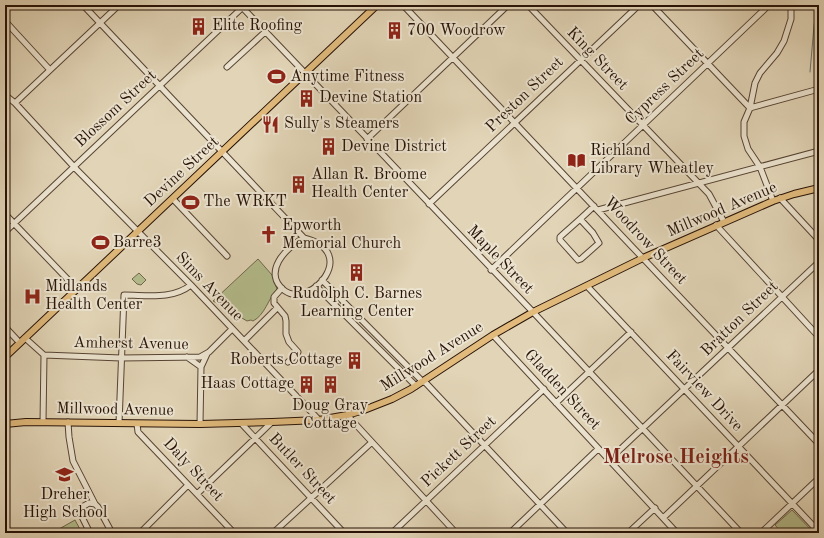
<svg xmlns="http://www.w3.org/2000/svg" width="824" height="538" viewBox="0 0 824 538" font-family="'Old Standard TT',serif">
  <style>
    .green { fill: #b4bd8d; stroke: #6e684a }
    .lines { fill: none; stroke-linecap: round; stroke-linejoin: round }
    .stream { stroke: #6a7570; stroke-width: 1 }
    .minor-casing { stroke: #564333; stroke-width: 7 }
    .major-casing { stroke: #271207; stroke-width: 8 }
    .minor { stroke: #ece4d0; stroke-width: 5 }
    .major { stroke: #e1ba7c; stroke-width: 6 }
    .labels { text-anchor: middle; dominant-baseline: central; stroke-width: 4; stroke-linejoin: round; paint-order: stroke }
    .poi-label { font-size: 16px; fill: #271207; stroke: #ece4d0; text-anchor: start }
    .street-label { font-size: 16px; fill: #271207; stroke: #ece4d0 }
    .district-label { font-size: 20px; font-weight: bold; fill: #7a1f14; stroke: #ece4d0 }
  </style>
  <rect width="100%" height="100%" fill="#e2d5b7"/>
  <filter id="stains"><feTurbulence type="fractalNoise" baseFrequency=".005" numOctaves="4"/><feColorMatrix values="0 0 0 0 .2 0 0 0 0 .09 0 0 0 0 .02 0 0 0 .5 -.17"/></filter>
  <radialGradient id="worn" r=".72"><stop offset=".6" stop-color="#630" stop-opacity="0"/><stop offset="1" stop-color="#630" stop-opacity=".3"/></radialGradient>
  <!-- green -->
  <path class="green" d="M258,259L272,275L277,289C268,299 265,315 253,321L251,320L247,321L213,301Z
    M139,273L146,280L141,285L137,284L132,279Z
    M792,510L814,533H782L775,525Z
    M75,520L82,533H52Z"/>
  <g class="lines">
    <!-- stream -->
    <path class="stream" d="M810,72L814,26L817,5"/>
    <defs>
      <path id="minor" d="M83,5L304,238
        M240,5L533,312L741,533
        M403,5L819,444
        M528,5L709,194L724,222
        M652,5L750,108L819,89
        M5,9L9,5
        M5,21L50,70
        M227,67L265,32
        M5,95L15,103L77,170L191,285L319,420
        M15,103L119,5
        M367,139L508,5
        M780,198L819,240
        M173,199L227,256
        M773,201L760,167L748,149L744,136V122L750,108L755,83L760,73L777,53L784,41L791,19V5
        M429,204L639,5
        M598,210L819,151
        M5,214L77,289
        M580,219L593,233L599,243L581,259L578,260L560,240V237C571,227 583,217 594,206
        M716,225L819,337
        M5,232L245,5
        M304,238C361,252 310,309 285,291C261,273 286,247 304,238Z
        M491,270L769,5
        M322,280L423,382
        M316,286L416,386
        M587,286L819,532
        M282,288L274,297V303L285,316L286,321V334L289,342L298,352L297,354L288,362
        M5,327L20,343
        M493,335L677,533
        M25,338L44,355L121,358L200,357L209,352L232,329
        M244,341L277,308
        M187,357L201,367
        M815,374L819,379
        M424,381L567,533
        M556,403L631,332
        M347,415L456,533
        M43,422L44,355
        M68,422L69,437L73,461L95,504
        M119,423L124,295C147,295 172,300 191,285
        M241,423L344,533
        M137,424L138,432L234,533
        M200,424L201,367L207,354
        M609,460L819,262
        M197,494L272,422
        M663,518L819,370
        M90,533L80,513L82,507L89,503L95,504L98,507L112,533
        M140,533L188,485
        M225,533L229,528
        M273,533L371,443
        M392,533L544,389
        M510,533L598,449
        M628,533L655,508
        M761,533L819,478"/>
      <path id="major" d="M5,357L377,5
        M5,424L26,422L200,424L272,422L319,420L347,415L364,410L392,399L411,389L493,335L533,312L643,258L773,201L794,194L819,188"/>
    </defs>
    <!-- minor casing -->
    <use href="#minor" class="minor-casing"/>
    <!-- major casing -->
    <use href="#major" class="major-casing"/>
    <!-- minor -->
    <use href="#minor" class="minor"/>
    <!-- major -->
    <use href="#major" class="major"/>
  </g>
  <!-- icons -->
  <defs>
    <symbol id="building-bare" viewBox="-9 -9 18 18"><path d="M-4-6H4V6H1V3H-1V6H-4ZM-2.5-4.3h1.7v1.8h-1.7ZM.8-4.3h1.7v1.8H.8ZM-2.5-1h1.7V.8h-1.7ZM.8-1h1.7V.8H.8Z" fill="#8f2418" stroke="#ece4d0" stroke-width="2.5" paint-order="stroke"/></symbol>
    <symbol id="stadium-bare" viewBox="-9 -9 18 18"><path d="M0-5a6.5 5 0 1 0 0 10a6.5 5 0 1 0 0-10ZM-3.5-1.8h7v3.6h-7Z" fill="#8f2418" stroke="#ece4d0" stroke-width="2.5" paint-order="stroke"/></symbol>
    <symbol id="restaurant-bare" viewBox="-9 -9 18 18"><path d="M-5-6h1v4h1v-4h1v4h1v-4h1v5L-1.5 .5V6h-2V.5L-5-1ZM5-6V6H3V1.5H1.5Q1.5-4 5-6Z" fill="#8f2418" stroke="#ece4d0" stroke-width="2.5" paint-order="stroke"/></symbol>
    <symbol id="library-bare" viewBox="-9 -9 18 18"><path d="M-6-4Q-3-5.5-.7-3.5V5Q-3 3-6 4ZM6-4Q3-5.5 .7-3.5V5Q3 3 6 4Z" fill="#8f2418" stroke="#ece4d0" stroke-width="2.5" paint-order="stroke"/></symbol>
    <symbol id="church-bare" viewBox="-9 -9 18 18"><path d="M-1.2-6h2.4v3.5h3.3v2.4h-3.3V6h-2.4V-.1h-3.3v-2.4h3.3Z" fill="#8f2418" stroke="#ece4d0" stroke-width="2.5" paint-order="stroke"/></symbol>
    <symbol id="hospital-bare" viewBox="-9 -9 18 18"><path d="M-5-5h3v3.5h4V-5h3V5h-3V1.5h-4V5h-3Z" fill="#8f2418" stroke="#ece4d0" stroke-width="2.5" paint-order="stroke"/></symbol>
    <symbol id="school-bare" viewBox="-9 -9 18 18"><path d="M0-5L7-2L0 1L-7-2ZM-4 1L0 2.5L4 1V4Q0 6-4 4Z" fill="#8f2418" stroke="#ece4d0" stroke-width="2.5" paint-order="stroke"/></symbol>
  </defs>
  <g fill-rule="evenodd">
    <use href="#building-bare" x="186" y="14" width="25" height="25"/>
    <use href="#building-bare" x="382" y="18" width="25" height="25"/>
    <use href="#stadium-bare" x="264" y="64" width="25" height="25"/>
    <use href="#building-bare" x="294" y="86" width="25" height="25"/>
    <use href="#restaurant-bare" x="258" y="112" width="25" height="25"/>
    <use href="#building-bare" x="316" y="134" width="25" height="25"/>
    <use href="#library-bare" x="564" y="148" width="25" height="25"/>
    <use href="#building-bare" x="286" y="172" width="25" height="25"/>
    <use href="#stadium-bare" x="178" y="190" width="25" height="25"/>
    <use href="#church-bare" x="256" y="222" width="25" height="25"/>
    <use href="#stadium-bare" x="88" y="230" width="25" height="25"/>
    <use href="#building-bare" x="344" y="260" width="25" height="25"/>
    <use href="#hospital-bare" x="20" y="284" width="25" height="25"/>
    <use href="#building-bare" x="342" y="348" width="25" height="25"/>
    <use href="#building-bare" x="294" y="372" width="25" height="25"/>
    <use href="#building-bare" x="318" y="372" width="25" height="25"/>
    <use href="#school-bare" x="52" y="462" width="25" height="25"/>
  </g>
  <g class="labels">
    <!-- poi labels -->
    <g class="poi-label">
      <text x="212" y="26">Elite Roofing</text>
      <text x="407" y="31">700 Woodrow</text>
      <text x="290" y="77">Anytime Fitness</text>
      <text x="319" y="98">Devine Station</text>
      <text x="284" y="124">Sully's Steamers</text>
      <text x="341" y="147">Devine District</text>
      <text x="590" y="151">Richland<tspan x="590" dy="18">Library Wheatley</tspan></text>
      <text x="311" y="175">Allan R. Broome<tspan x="311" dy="18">Health Center</tspan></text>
      <text x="203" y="202">The WRKT</text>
      <text x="282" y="226">Epworth<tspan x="282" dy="18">Memorial Church</tspan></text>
      <text x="113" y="243">Barre3</text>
      <text x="45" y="287">Midlands<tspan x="45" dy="18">Health Center</tspan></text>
      <text x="357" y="294" text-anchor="middle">Rudolph C. Barnes<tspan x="357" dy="18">Learning Center</tspan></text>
      <text x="342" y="360" text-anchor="end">Roberts Cottage</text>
      <text x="294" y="384" text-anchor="end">Haas Cottage</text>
      <text x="330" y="406" text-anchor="middle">Doug Gray<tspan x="330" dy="18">Cottage</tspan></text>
      <text x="65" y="495" text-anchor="middle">Dreher<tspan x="65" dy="18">High School</tspan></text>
    </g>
    <!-- street labels -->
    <g class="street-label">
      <text transform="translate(597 59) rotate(46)">King Street</text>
      <text transform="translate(665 87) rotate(-44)">Cypress Street</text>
      <text transform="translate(525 95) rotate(-44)">Preston Street</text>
      <text transform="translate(116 109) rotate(-43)">Blossom Street</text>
      <text transform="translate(182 172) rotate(-43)">Devine Street</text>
      <text transform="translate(722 210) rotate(-23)">Millwood Avenue</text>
      <text transform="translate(645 241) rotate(47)">Woodrow Street</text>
      <text transform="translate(500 260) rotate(46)">Maple Street</text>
      <text transform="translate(209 287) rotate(46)">Sims Avenue</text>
      <text transform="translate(740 319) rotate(-44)">Bratton Street</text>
      <text transform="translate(131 344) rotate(1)">Amherst Avenue</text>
      <text transform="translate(432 357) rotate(-32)">Millwood Avenue</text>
      <text transform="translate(562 390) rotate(47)">Gladden Street</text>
      <text transform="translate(704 391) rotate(47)">Fairview Drive</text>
      <text transform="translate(115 410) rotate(1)">Millwood Avenue</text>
      <text transform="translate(459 452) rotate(-43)">Pickett Street</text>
      <text transform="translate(302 469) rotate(47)">Butler Street</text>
      <text transform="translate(193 470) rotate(47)">Daly Street</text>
    </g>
    <!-- district labels -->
    <g class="district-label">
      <text x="676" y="458">Melrose Heights</text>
    </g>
  </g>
  <!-- margin -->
  <rect width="824" height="538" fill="none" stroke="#e2d5b7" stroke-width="20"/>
  <rect x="6" y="6" width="812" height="526" fill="none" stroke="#271207" stroke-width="2"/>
  <rect x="10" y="10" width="804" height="518" fill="none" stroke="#271207"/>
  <rect width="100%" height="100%" filter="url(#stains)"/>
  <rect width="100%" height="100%" fill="url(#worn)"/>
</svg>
